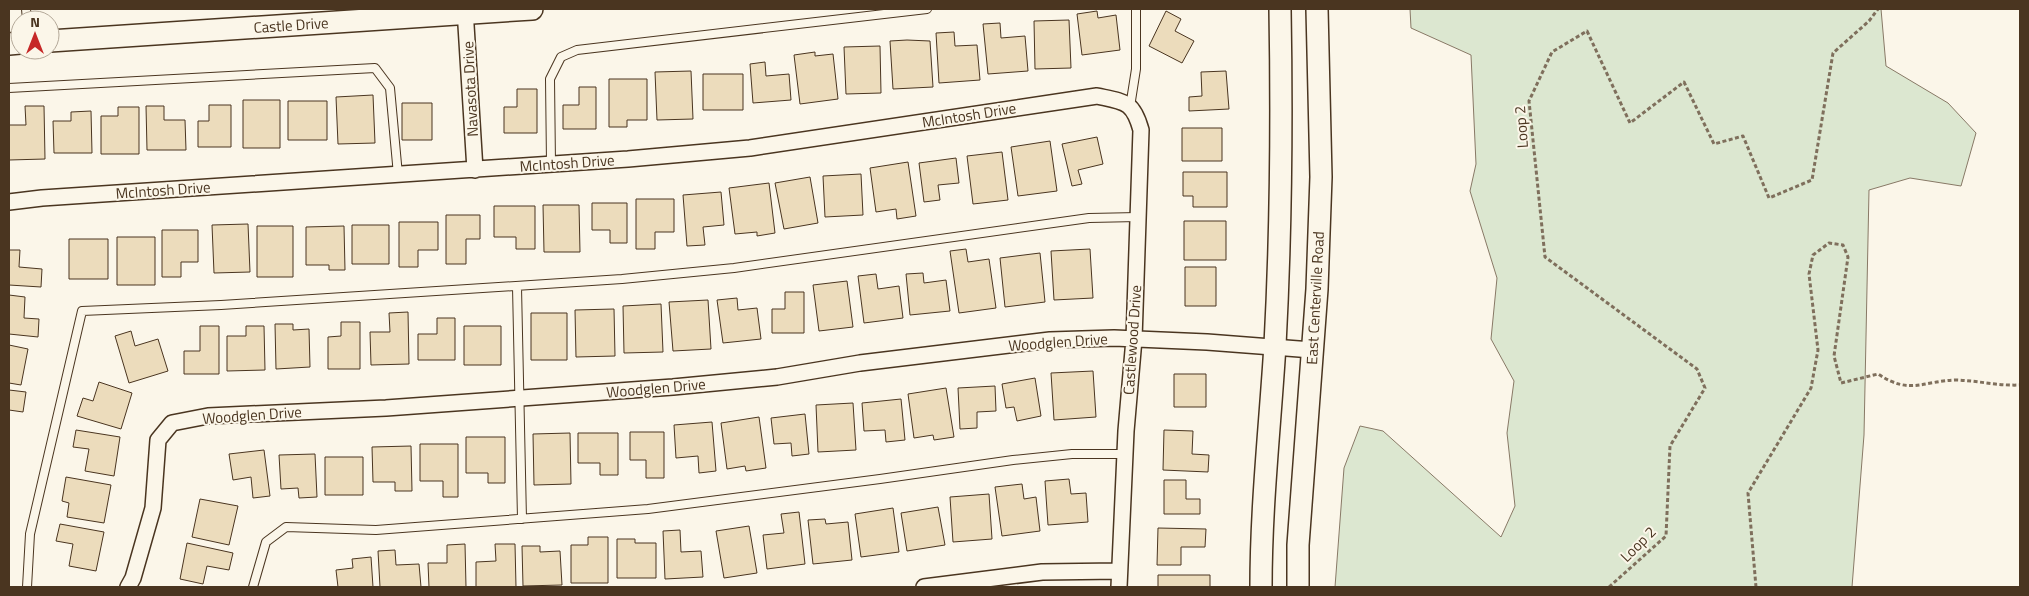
<svg xmlns="http://www.w3.org/2000/svg" width="2029" height="596" viewBox="0 0 2029 596" font-family="'Titillium Web',sans-serif">
  <style>
    .green { fill: #dce7d0; stroke: #887966 }
    .building { fill: #ecdcbc; stroke: #4a3520 }
    .lines { fill: none; stroke-linecap: round; stroke-linejoin: round }
    .lane-casing { stroke: #4a3520; stroke-width: 10 }
    .street-casing { stroke: #4a3520; stroke-width: 18 }
    .secondary-casing { stroke: #4a3520; stroke-width: 24 }
    .path { stroke: #7f6f5c; stroke-width: 3; stroke-dasharray: 4 2.5; stroke-linecap: butt }
    .lane { stroke: #fbf6e9; stroke-width: 8 }
    .street { stroke: #fbf6e9; stroke-width: 15 }
    .secondary { stroke: #fbf6e9; stroke-width: 21 }
    .labels { text-anchor: middle; dominant-baseline: central; stroke-width: 4; stroke-linejoin: round; paint-order: stroke }
    .street-label { font-size: 15px; fill: #4a3520; stroke: #fbf6e9 }
  </style>
  <rect width="100%" height="100%" fill="#fbf6e9"/>
  <!-- green -->
  <path class="green" d="M1410,9H1881L1886,66L1948,103L1976,133L1961,186L1910,178L1869,190L1864,435L1852,587H1335L1344,468L1360,426L1383,431L1501,537L1515,506L1507,433L1514,381L1491,339L1497,278L1470,191L1476,164L1471,55L1411,28Z"/>
  <!-- building -->
  <path class="building" d="M1097,11L1098,18L1116,15L1120,50L1082,55L1077,14Z
    M1166,11L1181,19L1175,31L1194,41L1182,63L1149,46Z
    M1069,20L1071,68L1035,69L1034,21Z
    M1000,23L1001,38L1025,36L1028,71L988,74L983,24Z
    M954,32L955,46L977,45L980,80L939,83L936,33Z
    M907,40L930,41L933,87L893,89L890,41Z
    M880,46L881,93L846,94L844,47Z
    M815,52V56L833,54L838,99L800,104L794,55Z
    M765,62L766,76L789,74L791,100L753,103L750,64Z
    M691,71L693,119L657,120L655,72Z
    M1226,71L1229,109L1189,111V97L1202,96L1201,72Z
    M703,74H743V110H703Z
    M609,79H647V120H627V127H609Z
    M579,87H596V129H563V105H579Z
    M517,89H537V133H504V107H517Z
    M373,95L375,143L338,144L336,97Z
    M243,100H280V148H243Z
    M288,101H327V140H288Z
    M402,103H432V140H402Z
    M209,105H231V147H198V121H209Z
    M25,106H44L45,159L9,160V125H26Z
    M146,106H164V120H185L186,150H147Z
    M118,107H139V154H101V116H118Z
    M91,111L92,153H54L53,121H71V112Z
    M1182,128H1222V161H1182Z
    M1097,137L1103,164L1078,170L1082,184L1072,186L1062,144Z
    M1050,141L1057,191L1018,196L1011,147Z
    M1002,152L1008,200L973,204L967,156Z
    M956,158L959,183L938,185L940,200L924,202L919,163Z
    M908,162L916,216L897,219L896,209L876,212L870,168Z
    M1183,172H1227V207H1193V196H1183Z
    M861,174L863,215L825,217L823,176Z
    M810,177L818,223L784,229L775,183Z
    M769,183L775,233L757,236V232L735,234L729,188Z
    M721,192L724,225L703,227L705,245L687,246L683,195Z
    M636,199H674V232H655V249H636Z
    M592,203H627V243H610V230H592Z
    M543,205H579L580,252H544Z
    M494,206H535V249H516V237H494Z
    M446,215H480V239H466V264H446Z
    M1184,221H1226V260H1184Z
    M399,222H438V250H418V267H399Z
    M248,224L250,272L214,273L212,225Z
    M352,225H389V264H352Z
    M257,226H293V277H257Z
    M344,226L345,270H329V265H306V227Z
    M162,230H198V262H181V277H162Z
    M117,237H155V285H117Z
    M69,239H108V279H69Z
    M966,249L968,262L989,259L996,308L959,313L950,251Z
    M1090,249L1093,298L1054,300L1051,251Z
    M9,250H20L19,267L42,269L41,287L9,285Z
    M1040,253L1045,302L1005,307L1000,258Z
    M1185,267H1216V306H1185Z
    M923,273L924,283L946,280L950,311L910,315L906,274Z
    M876,274L878,289L899,286L903,318L864,323L858,276Z
    M847,281L853,327L819,331L813,285Z
    M785,292H804V333H772V309H785Z
    M9,295L25,297L24,318L39,319L38,337L9,334Z
    M737,298L738,310L757,308L761,339L723,343L717,300Z
    M708,300L711,349L673,351L669,302Z
    M661,304L663,352L624,353L623,306Z
    M614,309L615,356L576,357L575,310Z
    M408,312L409,364L371,365L370,332H390L389,313Z
    M531,313H567V360H531Z
    M437,318H455V360H418V334H437Z
    M341,322H360V369H328V337L341,336Z
    M275,324H293V330L309,329L310,367L276,369Z
    M200,326H219V374H184V351H200Z
    M246,326H264L265,370L227,371V336H246Z
    M464,326H501V365H464Z
    M131,331L135,346L158,339L168,371L129,383L115,336Z
    M9,345L28,349L21,385L9,383Z
    M1093,371L1096,417L1054,420L1051,373Z
    M1174,374H1206V407H1174Z
    M1035,378L1041,416L1017,421L1014,407L1006,408L1002,384Z
    M99,382L132,393L121,429L77,416L83,398L93,401Z
    M995,386L996,411L977,412V428L960,429L958,388Z
    M946,388L954,437L934,440L933,435L914,438L908,394Z
    M9,390L26,392L23,412L9,410Z
    M901,399L905,440L886,442L885,430L864,431L862,403Z
    M853,403L856,450L818,452L816,405Z
    M805,414L809,454L792,456L791,443L774,444L771,418Z
    M759,417L766,468L746,471L745,466L727,469L721,423Z
    M712,422L716,471L699,473L698,456L676,458L674,425Z
    M76,430L120,437L114,476L85,471L89,449L73,447Z
    M1164,430L1193,431L1192,454L1209,455L1208,472L1163,470Z
    M630,432H664V478H646V460H630Z
    M570,433L571,484L534,485L533,434Z
    M578,433H618V475H600V463H578Z
    M466,437H505V483H488V473H466Z
    M420,444H458V497H443V481H420Z
    M411,446L412,491H395V482H373L372,447Z
    M264,450L270,496L253,498L251,477L233,480L229,454Z
    M315,454L317,497L299,498L298,488L281,489L279,455Z
    M325,457H363V495H325Z
    M66,477L111,485L104,523L67,517L69,503L62,501Z
    M1069,479L1071,494L1086,493L1088,522L1048,525L1045,481Z
    M1164,480H1186V499H1200V514H1164Z
    M1022,484L1024,499L1036,497L1040,531L1002,536L995,487Z
    M989,494L992,539L953,542L950,497Z
    M200,499L238,506L229,545L192,537Z
    M938,507L945,545L907,551L901,513Z
    M893,508L899,552L861,557L855,514Z
    M799,512L805,564L767,569L763,535L784,533L781,514Z
    M825,519L826,524L848,522L852,560L813,564L808,520Z
    M60,524L104,532L96,571L69,566L73,544L56,541Z
    M749,526L757,573L724,578L716,531Z
    M1158,528L1206,529L1205,547H1181V565H1157Z
    M680,530L681,552L701,551L703,577L665,579L663,531Z
    M588,537H608V583H571V545H588Z
    M617,539H635V543H656V578H617Z
    M187,543L233,553L229,570L207,566L203,584L180,579Z
    M465,544L466,587H429L428,563H447V545Z
    M495,544H515L516,587H476V562L496,561Z
    M522,546H540V552L560,551L562,585L523,586Z
    M395,550L396,565L419,564L421,587H380L378,551Z
    M371,557L373,587H338L336,570L353,568L352,559Z
    M1158,575H1210V587H1158Z"/>
  <g class="lines">
    <defs>
      <path id="lane" d="M26,9L27,20
        M9,88L375,68L390,88L398,175
        M1130,107L1136,69V9
        M551,164L550,79L561,57L577,50L927,9
        M517,287L522,519
        M27,587L30,534L82,311L221,305L622,279L734,268L1089,218L1138,217
        M253,587L266,542L286,527L376,530L648,509L880,479L1013,460L1072,454H1125"/>
      <path id="street" d="M465,9L475,170
        M9,202L42,198L628,159L750,148L1097,96C1125,102 1133,101 1141,130L1134,339L1126,431L1119,587
        M128,587L133,578L153,508L158,440L172,423L208,416L386,408L673,387L777,377L860,363L1050,340L1114,338L1207,342L1312,350
        M924,587L1042,572L1119,571"/>
      <path id="secondary" d="M50,41L532,9
        M9,44L20,43
        M1261,587C1261,506 1270,426 1275,345C1281,233 1282,121 1280,9
        M1298,587V545L1317,289L1321,177L1317,9"/>
    </defs>
    <!-- lane casing -->
    <use href="#lane" class="lane-casing"/>
    <!-- street casing -->
    <use href="#street" class="street-casing"/>
    <!-- secondary casing -->
    <use href="#secondary" class="secondary-casing"/>
    <!-- path -->
    <path class="path" d="M1609,587L1666,536L1670,446L1705,388L1697,369L1545,257L1529,101L1552,52L1587,31L1630,123L1684,82L1714,144L1743,136L1769,198L1812,180L1833,53L1869,21L1878,9
      M1756,587L1748,493L1811,388L1818,350L1809,274L1813,255L1829,243L1843,245L1848,257L1834,356L1841,383L1878,374C1911,396 1924,380 1958,380C1979,381 1999,386 2020,385"/>
    <!-- lane -->
    <use href="#lane" class="lane"/>
    <!-- street -->
    <use href="#street" class="street"/>
    <!-- secondary -->
    <use href="#secondary" class="secondary"/>
  </g>
  <g class="labels">
    <!-- street labels -->
    <g class="street-label">
      <text transform="translate(291 25) rotate(-4)">Castle Drive</text>
      <text transform="translate(470 89) rotate(-93)">Navasota Drive</text>
      <text transform="translate(969 115) rotate(-9)">McIntosh Drive</text>
      <text transform="translate(1521 127) rotate(-94)">Loop 2</text>
      <text transform="translate(567 163) rotate(-4)">McIntosh Drive</text>
      <text transform="translate(163 190) rotate(-4)">McIntosh Drive</text>
      <text transform="translate(1315 298) rotate(-87)">East Centerville Road</text>
      <text transform="translate(1132 340) rotate(-86)">Castlewood Drive</text>
      <text transform="translate(1058 342) rotate(-4)">Woodglen Drive</text>
      <text transform="translate(656 388) rotate(-5)">Woodglen Drive</text>
      <text transform="translate(252 415) rotate(-4)">Woodglen Drive</text>
      <text transform="translate(1638 544) rotate(-45)">Loop 2</text>
    </g>
  </g>
  <!-- border -->
  <rect width="2029" height="596" fill="none" stroke="#4a3520" stroke-width="20"/>
  <!-- north arrow -->
  <g transform="translate(35 35)"><circle r="24" fill="#fbf6e9" stroke="#b4a999"/>
  <path d="M0-4L9 19L0 12L-9 19Z" fill="#c62828"/>
  <text y="-8" font-size="14" font-weight="bold" text-anchor="middle" fill="#4a3520">N</text>
  </g>
</svg>
